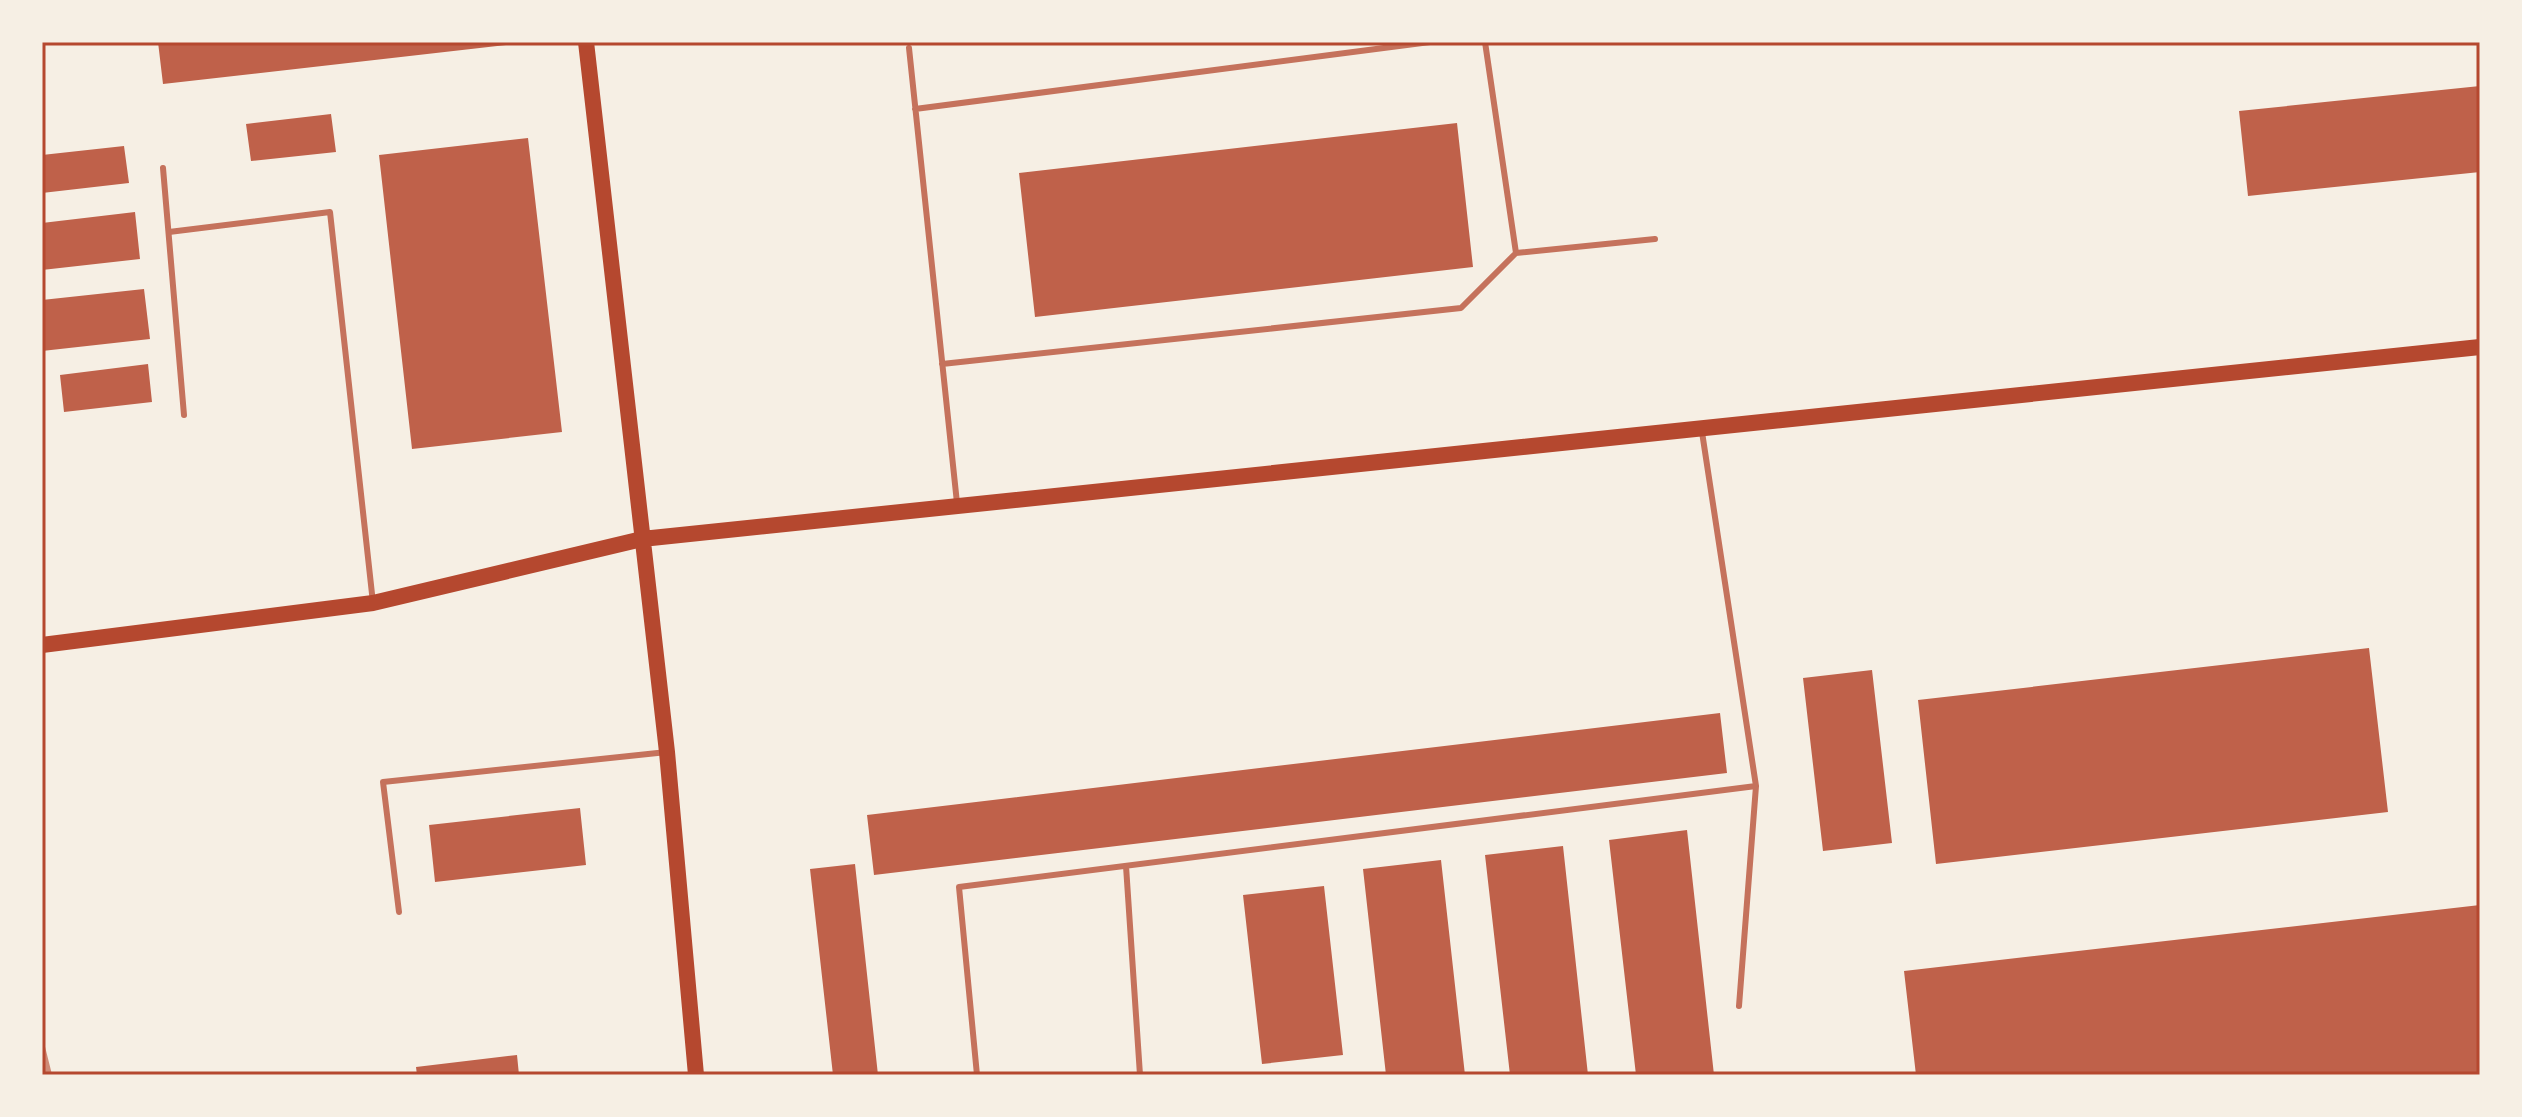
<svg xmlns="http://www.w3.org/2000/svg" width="2522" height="1117" viewBox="0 0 2522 1117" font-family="Arial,sans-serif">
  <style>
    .building { fill: #bf614a }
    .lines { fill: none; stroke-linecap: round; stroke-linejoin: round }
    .service { stroke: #c5725c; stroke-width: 6 }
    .secondary { stroke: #b5482f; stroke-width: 16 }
    .rail { stroke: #cf8b77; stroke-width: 6 }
    .neatline { fill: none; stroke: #b5482f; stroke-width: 3 }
  </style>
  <rect width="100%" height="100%" fill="#f6efe4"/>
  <!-- building -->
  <path class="building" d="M158,42H505L506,45L163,84Z
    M2480,86V172L2248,196L2239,111Z
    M331,114L336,152L251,161L246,124Z
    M1457,123L1473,267L1035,317L1019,173Z
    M528,138L562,432L412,449L379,155Z
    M124,146L129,183L42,193V155Z
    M135,212L140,259L42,270V223Z
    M144,289L150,339L42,351V300Z
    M148,364L152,402L64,412L60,375Z
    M2369,648L2388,812L1936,864L1918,700Z
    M1872,670L1892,843L1823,851L1803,678Z
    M1720,713L1727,773L874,875L867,815Z
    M580,808L586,865L435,882L429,825Z
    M1687,830L1714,1075H1636L1609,840Z
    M1563,846L1588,1075H1510L1485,855Z
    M1441,860L1465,1075H1386L1363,869Z
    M855,864L878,1075H833L810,869Z
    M1324,886L1343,1055L1262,1064L1243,895Z
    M2480,905V1075H1916L1904,971Z
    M517,1055L519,1075H417L416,1067Z"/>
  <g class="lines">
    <!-- service -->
    <path class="service" d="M1485,42L1516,253L1655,239
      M909,48L957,503
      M915,109L1430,42
      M163,168L184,415
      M169,232L330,212L373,603
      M942,364L1461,308L1516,253
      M1126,866L1140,1075
      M399,912L383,782L667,752
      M1739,1006L1756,786
      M977,1075L959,887L1756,786L1702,432"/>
    <!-- secondary -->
    <path class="secondary" d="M586,42L667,752L696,1075
      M42,645L373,603L642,539L2480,347"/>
    <!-- rail -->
    <path class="rail" d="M42,1047L49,1075"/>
  </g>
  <!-- border -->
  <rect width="2522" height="1117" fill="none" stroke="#f6efe4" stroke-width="88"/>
  <rect x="44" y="44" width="2434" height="1029" class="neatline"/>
</svg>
